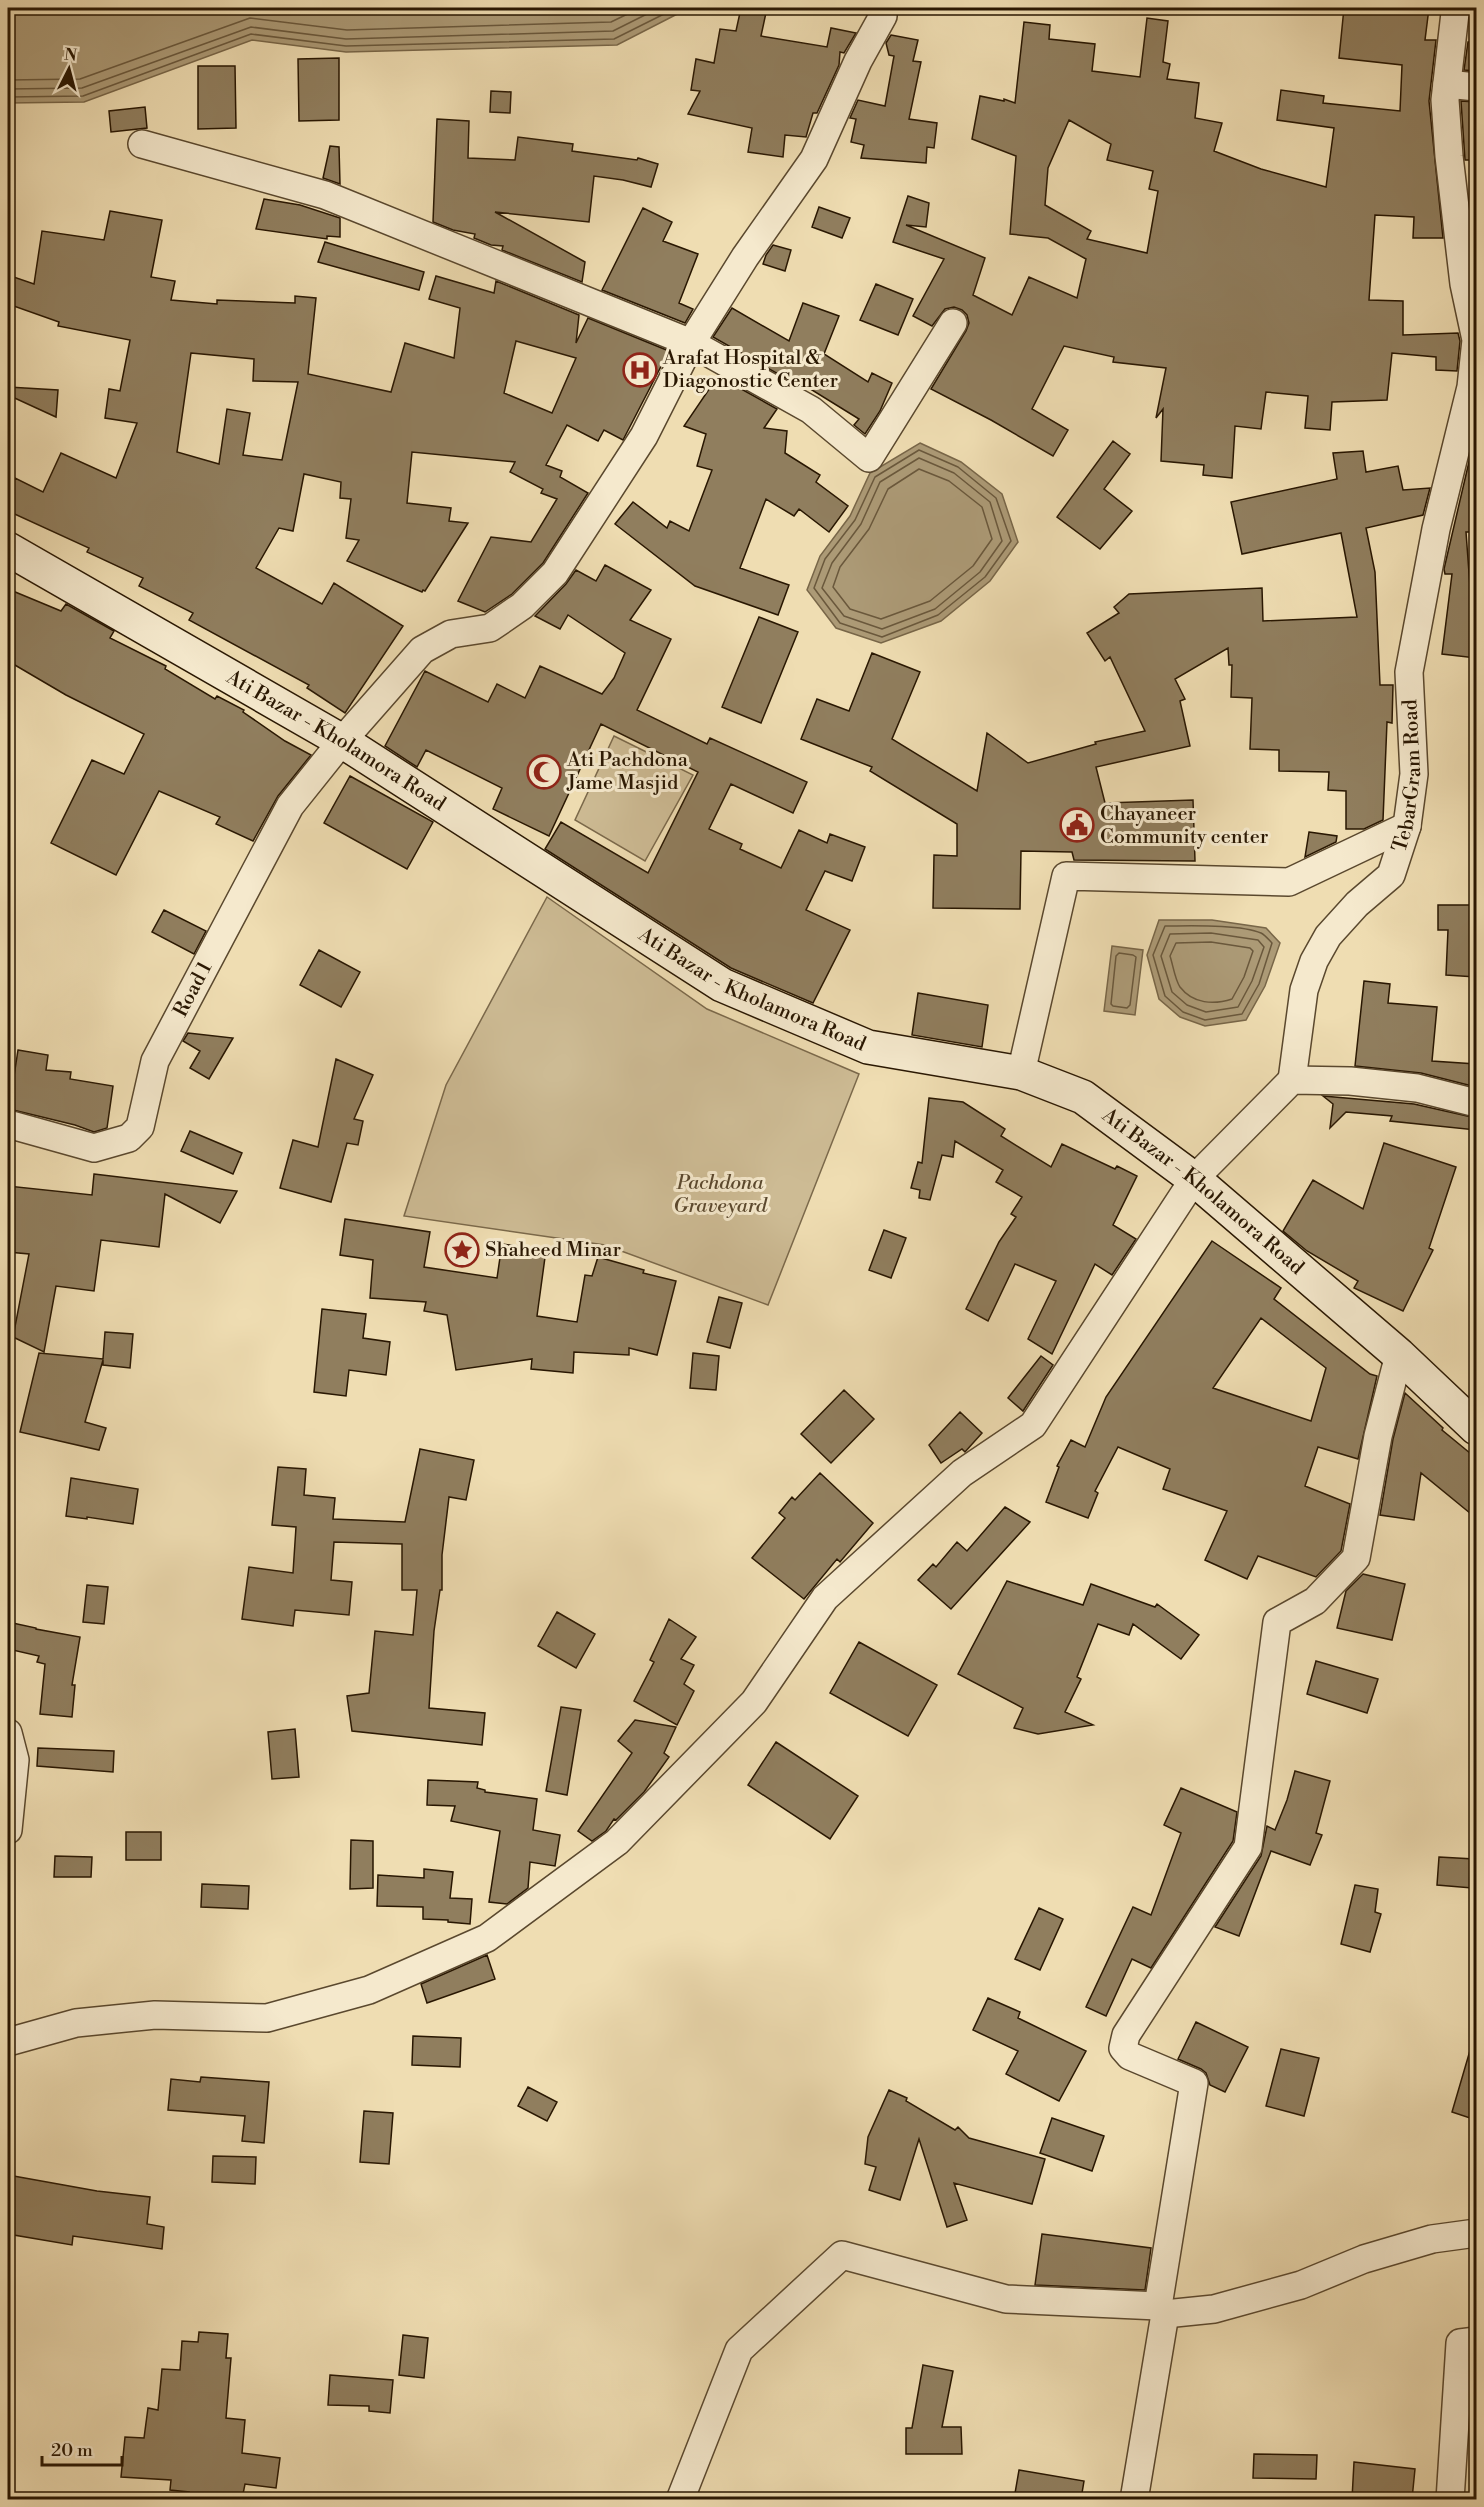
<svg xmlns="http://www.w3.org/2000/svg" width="1484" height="2507" viewBox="0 0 1484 2507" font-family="'Libre Bodoni',serif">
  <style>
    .green { fill: #cdbb94; stroke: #7b694b; stroke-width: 1.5 }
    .water { fill: #ac9a76; stroke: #786648; stroke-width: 1.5 }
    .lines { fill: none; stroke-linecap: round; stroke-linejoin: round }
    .shore { stroke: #6a583c; stroke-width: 1.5 }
    .building { fill: #907e5e; stroke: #291702; stroke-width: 1.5; fill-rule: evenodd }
    .street-casing { stroke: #5a482e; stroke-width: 30 }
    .secondary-casing { stroke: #291702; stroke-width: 36 }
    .street { stroke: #f5e9cd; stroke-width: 27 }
    .secondary { stroke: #f5e9cd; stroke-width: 33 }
    .labels { text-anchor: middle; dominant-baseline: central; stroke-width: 6; stroke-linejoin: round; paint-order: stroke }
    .poi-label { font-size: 20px; fill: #291702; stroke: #f5e9cd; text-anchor: start }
    .street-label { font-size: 20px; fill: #291702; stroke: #f5e9cd }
    .park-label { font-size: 20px; font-style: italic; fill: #5a482e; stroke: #f5e9cd }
  </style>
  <rect width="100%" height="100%" fill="#efddb2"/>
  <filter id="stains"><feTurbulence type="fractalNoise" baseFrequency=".00333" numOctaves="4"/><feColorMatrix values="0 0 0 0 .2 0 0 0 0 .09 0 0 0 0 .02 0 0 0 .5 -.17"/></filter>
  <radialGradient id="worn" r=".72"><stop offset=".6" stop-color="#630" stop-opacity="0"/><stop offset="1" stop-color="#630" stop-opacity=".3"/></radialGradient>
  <!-- green -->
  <path class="green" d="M614,736L693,775L645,861L575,820Z
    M547,897L707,1009L859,1074L768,1305L605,1245L404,1216L446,1085Z"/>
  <!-- water -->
  <path class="water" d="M8,8H689L617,45L346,52L252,40L84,102L8,103Z
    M920,443L961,462L1002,494L1018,542L990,581L941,621L881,643L836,628L807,590L820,556L850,516L870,473Z
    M1159,920H1212L1266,928L1280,943L1265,986L1246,1020L1205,1026L1180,1017L1159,999L1147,955Z
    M1112,946L1143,950L1135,1015L1104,1011Z"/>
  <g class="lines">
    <!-- shore -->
    <path class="shore" d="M8,80L80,79L250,18L347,30L611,22L640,8
      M8,89L82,88L251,27L346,39L613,31L659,8
      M8,97L83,96L251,34L346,46L614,39L676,8
      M919,450L958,467L996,498L1011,541L985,577L938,615L882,637L840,623L814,588L825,559L855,520L875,477Z
      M919,458L954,473L990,502L1002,541L980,572L935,609L882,629L844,616L822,588L832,563L861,524L880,482Z
      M919,469L949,481L982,507L992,539L973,566L930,601L881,619L850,609L833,587L840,567L869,529L888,489Z
      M1165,926C1189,926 1240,924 1261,933C1265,935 1269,940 1272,943L1259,984L1242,1014L1205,1020L1183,1012L1165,996L1153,955Z
      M1211,933L1258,940L1264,947L1252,981L1238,1007L1206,1012L1187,1005L1172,992L1161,956L1170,934Z
      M1211,942L1250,948L1253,951L1244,977L1232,999C1214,1005 1193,1004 1180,987C1175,980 1173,965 1170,956L1176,943Z
      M1119,953L1133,955L1136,957L1130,1005L1127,1008L1113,1006L1111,1004L1116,956Z"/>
  </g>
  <!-- building -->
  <path class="building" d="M741,8H767L761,36L827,47L831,28L856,33L844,53L840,52L839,65L817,113H813L806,137L785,135L783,157L748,152L752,128L688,114L700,91L691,90L696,59L714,63L720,29L736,31Z
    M1344,8L1396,14L1397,8H1429L1425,40H1436L1429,101L1443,238H1413L1414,217L1375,215L1369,300L1403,301V335L1458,333L1460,341L1457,371L1436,370V357L1392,353L1387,400L1332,402L1330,430L1305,428L1308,396L1266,392L1261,429L1235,426L1232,478L1203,475L1204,465L1161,461L1163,409L1156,418L1166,368L1113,362L1114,357L1064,346L1032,409L1068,430L1053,456L991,420L931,389L966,331L969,323L967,315L962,310L954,307L945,309L932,326L913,316L944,259L893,242L908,196L929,203L926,227L906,225L985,258L973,295L1012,315L1029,277L1077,298L1086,259L1048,238L1010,234L1016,156L972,139L980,96L1004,101V99L1015,103L1024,22L1050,25L1049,39L1095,44L1092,71L1140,77L1147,18L1168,21L1163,62L1170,64L1167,79L1199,83L1195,118L1222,123L1214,151L1261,169L1326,187L1334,128L1277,120L1281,90L1324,96L1323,103L1400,111L1402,65L1339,58ZM1069,120L1111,144L1107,160L1153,171L1149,189L1158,191L1147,253L1087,239L1091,231L1045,205L1048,168Z
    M891,35L918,40L913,61L921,62L909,119L937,123L934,148L927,147L926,163L861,158L864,145L851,142L856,119L850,118L858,100L885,106L894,56L889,55L886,43Z
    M1468,42H1476V71L1464,70Z
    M339,58V120L299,121L298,59Z
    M198,66H235L236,128L198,129Z
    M491,91L511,92L510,113L490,112Z
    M1461,101L1476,102V160H1465Z
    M145,107L147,128L111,132L109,111Z
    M437,119L469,121L468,158L515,160L518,137L573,144L572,151L637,160L638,158L658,164L651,187L623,180L594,176L589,222L495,212L585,262L582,282L502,250L503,246L491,245L474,238L475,234L453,230L433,222Z
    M330,146L339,147L340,184L323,178Z
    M264,199L300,205L340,218V237L327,236V239L256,229Z
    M819,207L850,218L842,238L812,227Z
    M643,208L672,222L663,241L698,254L679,303L693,309L685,323L602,290Z
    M110,211L162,220L151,277L175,281L171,300L217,304V300L295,303V296L316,298L308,374L391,392L405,343L454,358L460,308L429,299L436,276L494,293L496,281L579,315L576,343L588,318L669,351L623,440L604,430L598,441L567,425L546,465L562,471L560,477L588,493L543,563L512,594L485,612L458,601L491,537L531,542L557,499L541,493L543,489L510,472L515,462L412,452L407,503L451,508L449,521L468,523L425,591L423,590L422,592L347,561L359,540L346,538L351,499L340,498L341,482L304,474L293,531L279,528L256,568L322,604L334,583L403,626L345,713L307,688L309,685L189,620L193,613L139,586L143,578L87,552L89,548L8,511V492L15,478L43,492L61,453L116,478L137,423L105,418L109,389L120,391L130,340L58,326L59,322L8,304V275L34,284L42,231L104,240ZM516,341L576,358L552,413L504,393ZM191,353L254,359L253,381L298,382L282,460L243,455L250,413L227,409L219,464L177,452Z
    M325,242L424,272L419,290L318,262Z
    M773,245L791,250L785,271L763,264L766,255Z
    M876,284L913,299L898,335L860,320Z
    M803,303L839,316L824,354L868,382L872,373L892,383L880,411L865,434L854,425L859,419L796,380L794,383L713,337L732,308L789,341Z
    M718,376L777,409L764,428L787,431L785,453L820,475L816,482L848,506L829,532L799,509L794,516L766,499L740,568L789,585L778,615L695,586L615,524L633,502L667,528L670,521L689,531L712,470L697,466L706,434L684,426Z
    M8,387L58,390L56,417L8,395Z
    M1113,441L1130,454L1104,489L1132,511L1100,549L1057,517Z
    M1472,449H1476V532H1466L1471,600H1476V658L1442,654L1452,574H1445L1444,569Z
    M1363,451L1366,472L1398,466L1403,490L1430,488L1423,515L1366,528L1375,572L1380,685H1393L1392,723L1387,722L1383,820L1364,829H1346V791L1328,790L1329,772L1279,771V750L1250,749L1252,698L1231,697L1232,665H1229L1228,648L1175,679L1185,699L1180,701L1190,746L1096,767L1105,803L1193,800L1195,861L1074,860L1072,852L1021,851L1020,909L933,908L934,855L957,856V824L870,771L872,767L801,739L817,699L849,711L872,653L920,672L892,739L977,791L987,733L1028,763L1096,744L1095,742L1145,731L1110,657L1105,661L1087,633L1119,613L1114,607L1129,594L1262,588L1263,621L1357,617L1341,533L1242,554L1231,502L1337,479L1333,453Z
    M605,565L651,590L630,620L671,639L637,710L707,744L710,738L807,782L793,813L731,784L709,829L742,844L740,849L781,868L799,830L827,843L830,834L865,847L852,881L825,871L806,910L850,930L813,1003L731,968L545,849L561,822L648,873L698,772L601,724L549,836L493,809L502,788L426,750L417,767L385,746L425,671L488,702L497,684L525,698L540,666L602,694L614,678L625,653L568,615L560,629L535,616L566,584L576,570L596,581Z
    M8,589L61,611L66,604L114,631L110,638L166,666L165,669L215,699L217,696L244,710L243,712L285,741L311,755L278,796L253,841L216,824L220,817L159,791L116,875L51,843L92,760L124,774L144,734L66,695L8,661Z
    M759,617L798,632L761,723L722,707Z
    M350,776L433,822L407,869L324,823Z
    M1309,832L1337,836L1336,842L1305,857Z
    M1438,905H1476V977L1446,975L1448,930H1438Z
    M164,910L206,931L194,954L152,932Z
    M319,950L360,972L341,1007L300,985Z
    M1364,981L1390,984L1388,1003L1437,1007L1432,1061L1476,1064V1087L1421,1073L1355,1066Z
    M918,993L988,1005L982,1047L912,1035Z
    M188,1033L233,1038L209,1079L190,1068L200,1051L183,1041Z
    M18,1050L48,1055L46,1070L71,1072L70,1079L113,1086L107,1128L94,1132L75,1125L9,1109Z
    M336,1059L373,1075L354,1119L363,1121L358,1145L347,1143L331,1202L280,1188L293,1140L318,1147Z
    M1323,1096L1414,1104L1476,1118V1130L1390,1121L1392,1116L1346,1112L1330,1128L1333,1104Z
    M929,1098L963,1102L1005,1129L1001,1136L1051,1167L1062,1144L1115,1169L1117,1166L1137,1176L1113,1225L1136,1239L1112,1275L1095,1264L1052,1354L1028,1339L1056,1281L1015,1264L988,1321L966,1309L999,1242L1016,1217L1011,1214L1022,1197L996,1182L1003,1170L955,1141L953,1157L942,1155L930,1200L919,1198L920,1190L911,1188L918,1162L922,1163Z
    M190,1131L242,1153L233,1174L181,1151Z
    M1384,1143L1456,1167L1429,1248L1433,1250L1403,1311L1354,1288L1358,1281L1307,1251L1283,1231L1313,1180L1363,1209Z
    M94,1174L237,1191L220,1223L165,1194L159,1247L101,1240L94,1291L56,1286L44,1352L13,1337L29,1254L8,1252V1186L92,1195Z
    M345,1219L430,1232L424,1267L497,1278L502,1244L546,1250L537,1316L577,1322L585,1275L592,1276L598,1257L644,1270L643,1273L676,1281L657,1355L629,1348V1355L574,1352L573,1373L531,1369L532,1359L456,1370L447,1315L424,1311L426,1302L370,1298L373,1260L340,1255Z
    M884,1230L906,1238L891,1278L869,1270Z
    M1212,1241L1281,1288L1274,1299L1370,1374L1377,1376L1358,1459L1318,1447L1305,1486L1350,1504L1341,1551L1316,1577L1258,1556L1247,1579L1205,1560L1227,1511L1163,1489L1170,1469L1118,1447L1095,1491L1098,1493L1088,1518L1046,1502L1059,1467L1057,1466L1071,1440L1085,1447L1106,1397ZM1261,1318L1326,1368L1311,1421L1213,1388Z
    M719,1297L742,1303L730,1348L707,1342Z
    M322,1309L366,1314L363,1338L390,1342L386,1375L349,1370L346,1396L314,1392Z
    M105,1332L133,1334L130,1368L103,1365V1360L85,1422L106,1428L99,1450L20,1432L39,1353L103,1359Z
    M693,1353L719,1356L716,1390L690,1388Z
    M1041,1356L1053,1365L1023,1411L1008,1398Z
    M844,1390L874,1419L831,1463L801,1434Z
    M1405,1393L1443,1428L1442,1430L1476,1458V1518L1421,1473L1414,1520L1380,1515L1393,1439Z
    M960,1412L982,1433L965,1452L962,1449L941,1463L929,1445Z
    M420,1449L474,1460L466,1500L449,1497L442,1555V1590H440L434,1631L429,1708L485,1713L482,1745L352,1731L347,1696L369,1693L375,1631L413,1635L417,1590H402V1544L334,1542L331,1580L352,1582L349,1615L295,1610L293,1626L242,1619L249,1567L293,1573L296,1527L272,1525L278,1467L306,1469L304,1495L335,1498L333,1519L405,1522Z
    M820,1473L873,1523L840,1562L837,1559L804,1599L752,1558L785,1518L779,1513L792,1497L795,1500Z
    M71,1478L138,1489L133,1524L87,1517V1519L66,1516Z
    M1005,1507L1030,1522L951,1609L918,1580L933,1564L936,1567L957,1542L967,1551Z
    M1363,1574L1405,1584L1392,1640L1337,1628L1346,1591Z
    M1007,1581L1083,1605L1091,1584L1155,1607L1157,1604L1199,1635L1181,1659L1133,1624L1129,1635L1098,1624L1077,1677L1081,1679L1065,1712L1093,1725L1038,1734L1014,1728L1023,1708L958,1674Z
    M87,1585L108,1587L104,1624L83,1622Z
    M557,1612L595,1634L576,1668L538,1646Z
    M669,1619L696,1637L681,1659L694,1665L684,1684L694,1691L677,1725L634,1701L654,1662L650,1660Z
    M8,1622L36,1628V1629L80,1637L72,1685H75L72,1717L40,1714L45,1664L37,1662L39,1656L8,1649Z
    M859,1642L937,1685L908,1736L830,1693Z
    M1316,1661L1378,1679L1367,1713L1307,1694Z
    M561,1707L581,1710L567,1795L546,1791Z
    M635,1720L676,1727L664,1753L669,1757L644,1792L616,1820L614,1819L606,1831L592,1841L578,1831L632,1753L618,1741Z
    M295,1729L299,1777L272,1779L268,1732Z
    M776,1742L858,1796L830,1839L748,1785Z
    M38,1748L114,1751L113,1772L37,1766Z
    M1295,1771L1330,1781L1316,1833L1322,1835L1310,1865L1271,1851L1239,1936L1215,1927L1261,1856L1267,1826L1275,1830L1287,1800Z
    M428,1780L478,1782L477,1788L485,1790V1792L537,1799L533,1830L560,1835L555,1866L530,1862L528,1888L507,1904L489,1902L500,1831L451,1821L455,1806L427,1805Z
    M1181,1788L1237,1812L1233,1841L1151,1968L1132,1959L1106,2016L1086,2007L1133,1907L1151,1915L1181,1833L1164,1825Z
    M126,1832H161V1860H126Z
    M351,1840L373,1841V1888L350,1889Z
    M55,1856L92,1857L91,1877H54Z
    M1439,1857L1474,1859L1472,1888L1437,1885Z
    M424,1869L453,1872L450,1898L472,1899L470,1924L448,1922V1920L423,1919V1907L377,1906L378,1875L424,1878Z
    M202,1884L249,1886L248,1909L201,1907Z
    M1355,1885L1378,1889L1375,1912L1381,1914L1370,1952L1341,1944Z
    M1039,1908L1063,1919L1040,1970L1015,1959Z
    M487,1955L495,1979L427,2003L421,1984Z
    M988,1998L1020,2012L1018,2018L1086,2051L1059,2101L1006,2074L1018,2051L973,2030Z
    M1196,2022L1248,2047L1225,2092L1210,2085L1206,2073L1201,2069L1178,2059Z
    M413,2036L461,2038L460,2067L412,2065Z
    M1471,2047L1476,2048V2120L1452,2112Z
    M1281,2049L1319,2058L1304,2116L1266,2106Z
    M201,2077L269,2082L264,2143L242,2141L245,2116L168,2110L171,2079L200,2082Z
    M528,2087L557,2102L547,2121L518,2106Z
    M889,2090L907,2098L906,2101L955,2130L958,2127L969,2138L1045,2159L1032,2204L954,2183L967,2220L947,2227L919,2139L900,2200L869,2190L876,2167L865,2164L868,2137Z
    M364,2111L393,2113L389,2164L360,2162Z
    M1052,2118L1104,2136L1092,2171L1040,2153Z
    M213,2156L256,2157L255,2184L212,2182Z
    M8,2175L97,2191L150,2197L147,2224L164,2227L162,2249L73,2236L72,2245L8,2234Z
    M1042,2234L1151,2248L1145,2290L1035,2285Z
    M199,2332L228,2334L226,2358H231L226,2418L245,2420L242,2453L280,2458L276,2488L245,2484L242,2499H187L189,2492L170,2490L171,2480L121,2477L125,2437L144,2438L148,2408L158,2410L162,2369L180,2370L182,2341L198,2342Z
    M403,2335L428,2338L424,2378L399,2375Z
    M923,2365L953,2371L942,2427H961L962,2454H906V2428H912Z
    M330,2375L393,2380L390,2413L369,2411V2406L328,2405Z
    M1254,2454L1317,2455L1316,2479L1253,2478Z
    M1354,2462L1415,2469L1412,2499H1352Z
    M1019,2470L1084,2481L1081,2499H1014Z"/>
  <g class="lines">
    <defs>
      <g id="street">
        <path d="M883,16L858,61L814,159L745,257L691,343L811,410L869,458L953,323"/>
        <path d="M1447,84L1476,87"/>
        <path d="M1021,1073L1066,876L1289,882L1407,826"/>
        <path id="s1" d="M1292,1080L1304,990L1314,961L1328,936L1357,904L1391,875L1407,826L1414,774L1409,672L1436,529L1471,387L1476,340L1464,284L1449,156L1445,100L1455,13L1458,8"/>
        <path id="s2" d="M8,1124L94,1148L129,1138L140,1127L155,1061L290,806L342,741L422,650L451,634L490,628L522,606L555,573L644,436L691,343L325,195L142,144"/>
        <path d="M8,1733L15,1760L8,1830"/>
        <path d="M8,2042L76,2023L155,2015L267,2018L369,1990L487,1938L617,1842L754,1702L825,1598L962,1473L1033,1425L1194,1179L1292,1080L1350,1081L1417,1088L1476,1103"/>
        <path d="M1158,2306L1194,2083L1130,2056L1123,2048L1126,2035L1248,1847L1277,1622L1315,1601L1356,1558L1378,1436L1399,1355"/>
        <path d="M680,2500L739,2350L842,2255L1006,2299L1158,2306L1165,2314L1214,2309L1301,2285L1364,2259L1432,2239L1476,2233"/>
        <path d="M1134,2500L1165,2314"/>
        <path d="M1450,2500L1460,2343L1476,2341"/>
      </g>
      <g id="secondary">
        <path id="s3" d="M8,549L342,741L722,985L868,1047L1021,1073L1083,1097L1194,1179L1399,1355L1476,1428"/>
      </g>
    </defs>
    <!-- street casing -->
    <use href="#street" class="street-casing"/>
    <!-- secondary casing -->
    <use href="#secondary" class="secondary-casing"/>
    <!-- street -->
    <use href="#street" class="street"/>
    <!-- secondary -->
    <use href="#secondary" class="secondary"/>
  </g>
  <!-- icons -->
  <defs>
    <symbol id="hospital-ring" viewBox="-11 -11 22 22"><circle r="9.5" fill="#f5e9cd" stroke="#8f2418" stroke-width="1.5"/><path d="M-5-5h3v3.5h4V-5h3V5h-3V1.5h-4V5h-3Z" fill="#8f2418"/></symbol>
    <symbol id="mosque-ring" viewBox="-11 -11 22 22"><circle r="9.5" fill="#f5e9cd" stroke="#8f2418" stroke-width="1.5"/><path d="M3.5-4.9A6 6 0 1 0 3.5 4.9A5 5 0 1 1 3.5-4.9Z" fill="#8f2418"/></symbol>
    <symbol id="civic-ring" viewBox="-11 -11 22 22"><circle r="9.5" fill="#f5e9cd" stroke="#8f2418" stroke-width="1.5"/><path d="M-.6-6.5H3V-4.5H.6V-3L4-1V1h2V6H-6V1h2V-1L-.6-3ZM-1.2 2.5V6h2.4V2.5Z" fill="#8f2418"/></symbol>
    <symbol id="sight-ring" viewBox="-11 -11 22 22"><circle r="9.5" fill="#f5e9cd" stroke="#8f2418" stroke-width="1.5"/><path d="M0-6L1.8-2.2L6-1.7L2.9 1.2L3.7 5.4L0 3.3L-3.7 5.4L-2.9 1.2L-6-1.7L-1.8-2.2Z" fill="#8f2418"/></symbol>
  </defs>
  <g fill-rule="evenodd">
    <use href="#hospital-ring" x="621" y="351" width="38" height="38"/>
    <use href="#mosque-ring" x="525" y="753" width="38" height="38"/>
    <use href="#civic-ring" x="1058" y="806" width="38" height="38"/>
    <use href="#sight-ring" x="443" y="1231" width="38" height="38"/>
  </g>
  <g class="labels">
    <!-- poi labels -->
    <g class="poi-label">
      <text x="663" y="358">Arafat Hospital &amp;<tspan x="663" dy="23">Diagonostic Center</tspan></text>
      <text x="567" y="760">Ati Pachdona<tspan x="567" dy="23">Jame Masjid</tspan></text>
      <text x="1100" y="814">Chayaneer<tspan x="1100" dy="23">Community center</tspan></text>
      <text x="485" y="1250">Shaheed Minar</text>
    </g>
    <!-- street labels -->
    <g class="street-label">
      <text stroke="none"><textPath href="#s3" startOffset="380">Ati Bazar - Kholamora Road</textPath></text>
      <text stroke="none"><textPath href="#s1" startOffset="340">TebarGram Road</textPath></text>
      <text stroke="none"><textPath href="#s3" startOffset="866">Ati Bazar - Kholamora Road</textPath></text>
      <text stroke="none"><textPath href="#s2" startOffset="290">Road 1</textPath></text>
      <text stroke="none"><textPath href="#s3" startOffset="1370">Ati Bazar - Kholamora Road</textPath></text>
    </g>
    <!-- park labels -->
    <g class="park-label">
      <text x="720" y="1183">Pachdona<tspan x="720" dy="23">Graveyard</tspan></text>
    </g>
  </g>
  <!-- margin -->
  <rect width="1484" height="2507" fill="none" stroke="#efddb2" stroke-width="30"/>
  <rect x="9" y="9" width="1466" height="2489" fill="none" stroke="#291702" stroke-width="3"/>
  <rect x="15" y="15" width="1454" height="2477" fill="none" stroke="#291702" stroke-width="1.5"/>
  <!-- north arrow -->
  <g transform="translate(69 69) rotate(6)" stroke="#f5e9cd" stroke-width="4.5" paint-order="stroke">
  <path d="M0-4.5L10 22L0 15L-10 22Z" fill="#291702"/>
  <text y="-9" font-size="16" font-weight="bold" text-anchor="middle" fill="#291702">N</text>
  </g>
  <!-- scale -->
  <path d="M42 2456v9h80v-9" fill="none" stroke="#291702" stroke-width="3"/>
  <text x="51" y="2456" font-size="18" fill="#291702" stroke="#f5e9cd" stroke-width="4.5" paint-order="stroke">20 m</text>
  <rect width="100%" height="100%" filter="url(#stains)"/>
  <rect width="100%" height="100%" fill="url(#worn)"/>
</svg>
